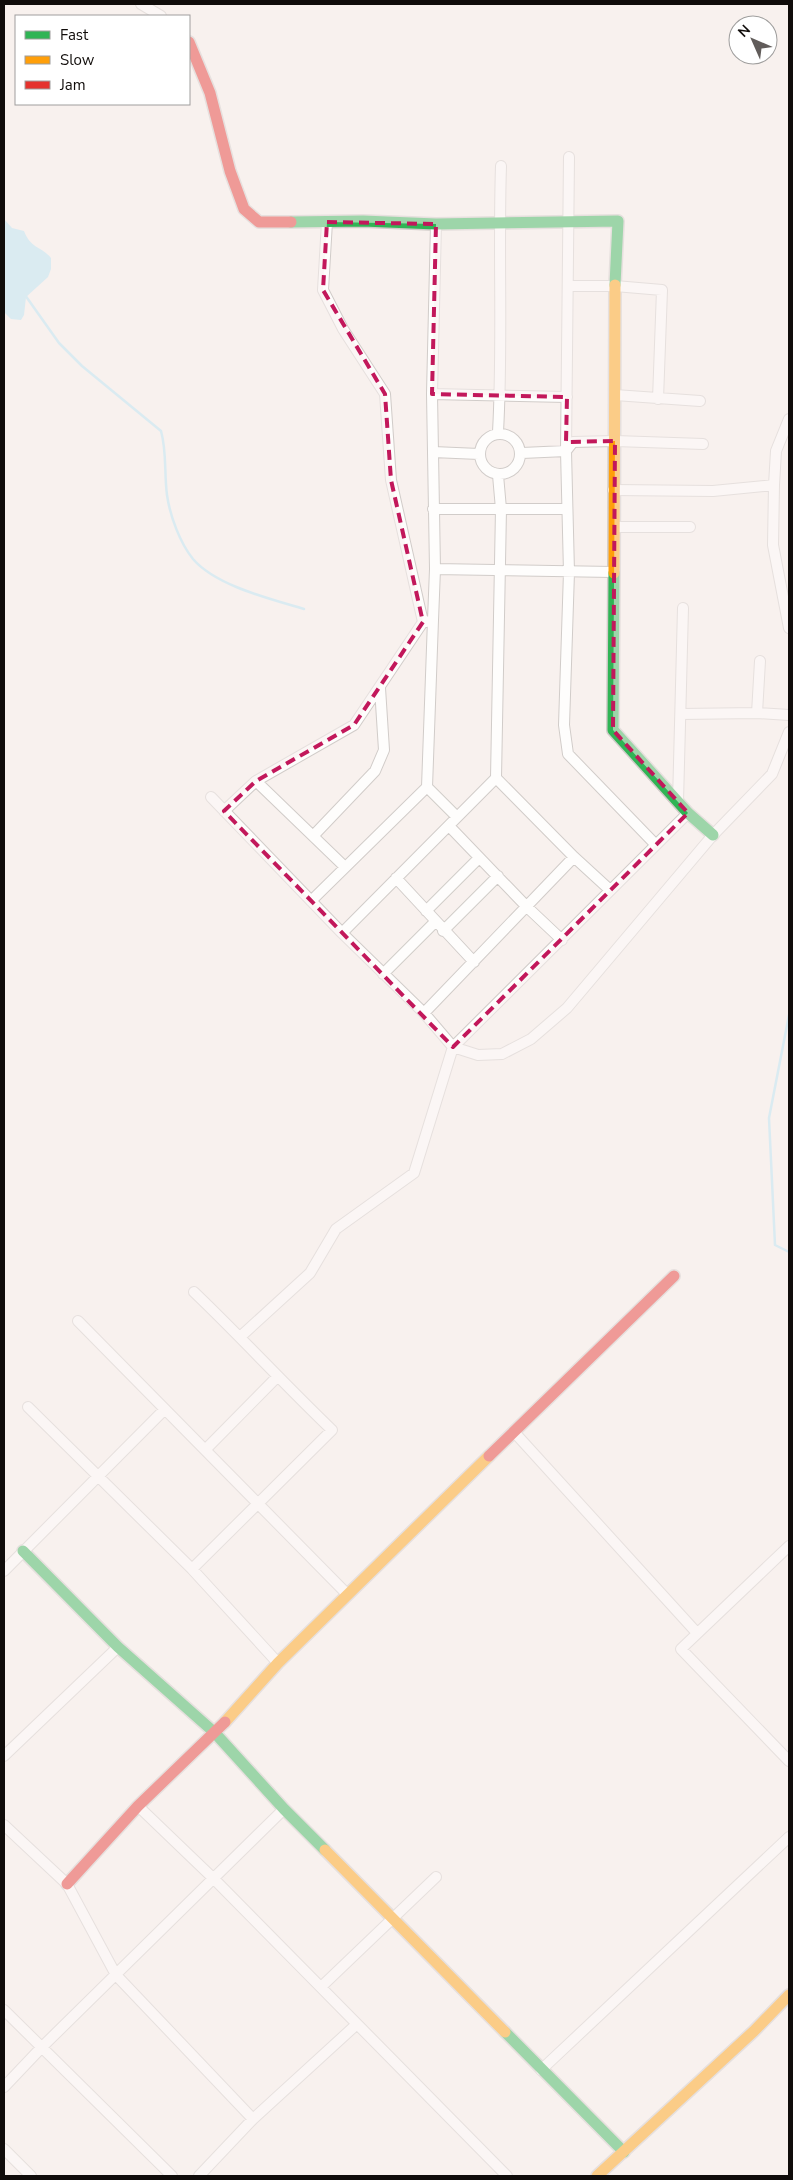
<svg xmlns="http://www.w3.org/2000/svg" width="793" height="2180" viewBox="0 0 793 2180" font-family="'Nunito Sans',sans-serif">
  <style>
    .water { fill: #b6e4f4 }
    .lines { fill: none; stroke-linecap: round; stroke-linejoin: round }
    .stream { stroke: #b6e4f4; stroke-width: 2.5 }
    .street-casing { stroke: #d1ccc9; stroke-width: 12 }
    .fast-casing { stroke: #d1ccc9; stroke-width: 14 }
    .slow-casing { stroke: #d1ccc9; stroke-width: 14 }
    .jam-casing { stroke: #d1ccc9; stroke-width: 14 }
    .street { stroke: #fefdfc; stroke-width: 10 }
    .fast { stroke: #30b455; stroke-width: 11 }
    .slow { stroke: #ff9f0a; stroke-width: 11 }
    .jam { stroke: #e5322d; stroke-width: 11 }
    .marked { fill: none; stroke: #c2185b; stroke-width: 4; stroke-dasharray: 10 6; stroke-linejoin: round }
  </style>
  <rect width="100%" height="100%" fill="#f8f1ee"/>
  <!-- water -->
  <path class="water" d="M4,219L12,228L24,231C31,249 41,246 51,258V269L48,277L26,297L24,315L21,320L11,319L4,312Z"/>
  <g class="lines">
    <!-- stream -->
    <path class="stream" d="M25,295L59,343L82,366L161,431C167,452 164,473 167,495C170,516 180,543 193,559C216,586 271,599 304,609
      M789,1015L769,1118L775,1245L789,1252"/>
    <defs>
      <path id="street" d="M141,4L161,16
        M569,157L566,451L569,572L564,725L568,754L656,845
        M568,286H615L662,290L658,399
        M432,394L567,397
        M615,395L700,401
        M789,419L776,451L774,485L773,545L789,628
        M498,432C503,344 498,255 501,166
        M480 454a20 20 0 1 1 40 0a20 20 0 1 1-40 0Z
        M433,452L479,454
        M522,453L566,451L573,442L615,441L703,444
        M613,490L713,491L774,485
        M433,509H567
        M614,527H690
        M435,569L613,572
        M433,620L435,569L432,394L436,224
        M757,713L760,661
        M681,714L757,713L789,715
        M496,778L574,857L610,890
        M256,781L345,867
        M427,787L457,817
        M211,797L342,933L424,1013L453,1047L478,1055L502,1054L531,1039L567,1008L713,835L772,774L789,732
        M678,802L683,608
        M224,811L256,781L354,725L423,622L391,480L385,394L343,329L323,290L327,222
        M449,826L527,907L562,940
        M314,835L375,771L384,750L380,688
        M396,878L474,962
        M311,901L427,787L433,620L426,622
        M426,911L479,858
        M443,931L498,876
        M342,933L496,778L501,509L498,475
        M383,974L435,922
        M424,1013L574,857
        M78,1321L347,1594
        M240,1337L310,1273L336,1229L414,1173L453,1047L688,813
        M28,1407L192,1569L278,1663
        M515,1433L697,1633
        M205,1450L277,1377
        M789,1546L681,1649L789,1761
        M192,1569L332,1430C285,1385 241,1337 194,1292
        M4,1571L164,1410
        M4,1756L118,1647
        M138,1806L214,1879L507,2176
        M4,1825L67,1884L116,1975L253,2119
        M321,1987L436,1877
        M4,2010L172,2176
        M541,2070L789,1837
        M4,2087L41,2048L284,1809
        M4,2149L31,2176
        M199,2176L253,2119L357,2024"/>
      <path id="fast" d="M291,222L363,221L436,224L618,221L615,285
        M614,573L613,730L688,813L713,835
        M23,1551L118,1647L215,1733L284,1809L325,1850
        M505,2032L624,2152"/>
      <path id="slow" d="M614,573L615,285
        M225,1722L278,1663L489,1456
        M325,1850L505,2032
        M597,2176L754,2031L789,1995"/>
      <path id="jam" d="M189,42L210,93L230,171L244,209L259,222H291
        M489,1456L674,1276
        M67,1884L138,1806L225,1722"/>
    </defs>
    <!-- street casing -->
    <use href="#street" class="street-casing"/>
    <!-- fast casing -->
    <use href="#fast" class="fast-casing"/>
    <!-- slow casing -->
    <use href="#slow" class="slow-casing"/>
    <!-- jam casing -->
    <use href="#jam" class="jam-casing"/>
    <!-- street -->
    <use href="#street" class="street"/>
    <!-- fast -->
    <use href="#fast" class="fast"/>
    <!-- slow -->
    <use href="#slow" class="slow"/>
    <!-- jam -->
    <use href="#jam" class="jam"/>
  </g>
  <!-- marked area -->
  <path d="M0 0H793V2180H0ZM327,222L436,224L432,394L567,397L566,442L615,441L613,730L688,813L453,1047L224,811L256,781L354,725L423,622L391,480L385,394L323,290Z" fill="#f8f1ee" fill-opacity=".55" fill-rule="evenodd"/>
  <path class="marked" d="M327,222L436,224L432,394L567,397L566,442L615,441L613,730L688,813L453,1047L224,811L256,781L354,725L423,622L391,480L385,394L323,290Z"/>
  <!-- border -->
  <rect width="793" height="2180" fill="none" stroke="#100c0a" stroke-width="10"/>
  <!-- legend -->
  <rect x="15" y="15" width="175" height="90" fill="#ffffff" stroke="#9f9e9d"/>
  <rect x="25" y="31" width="25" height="8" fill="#30b455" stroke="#9f9e9d"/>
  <text x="60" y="40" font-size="15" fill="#100c0a">Fast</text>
  <rect x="25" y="56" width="25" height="8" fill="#ff9f0a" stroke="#9f9e9d"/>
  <text x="60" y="65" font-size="15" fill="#100c0a">Slow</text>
  <rect x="25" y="81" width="25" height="8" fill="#e5322d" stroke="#9f9e9d"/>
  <text x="60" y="90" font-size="15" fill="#100c0a">Jam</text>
  <!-- north arrow -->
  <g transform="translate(753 40) rotate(315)"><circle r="24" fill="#ffffff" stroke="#9f9e9d"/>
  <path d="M0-4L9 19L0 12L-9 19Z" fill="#615c5a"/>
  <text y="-8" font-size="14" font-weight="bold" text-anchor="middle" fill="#100c0a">N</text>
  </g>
</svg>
